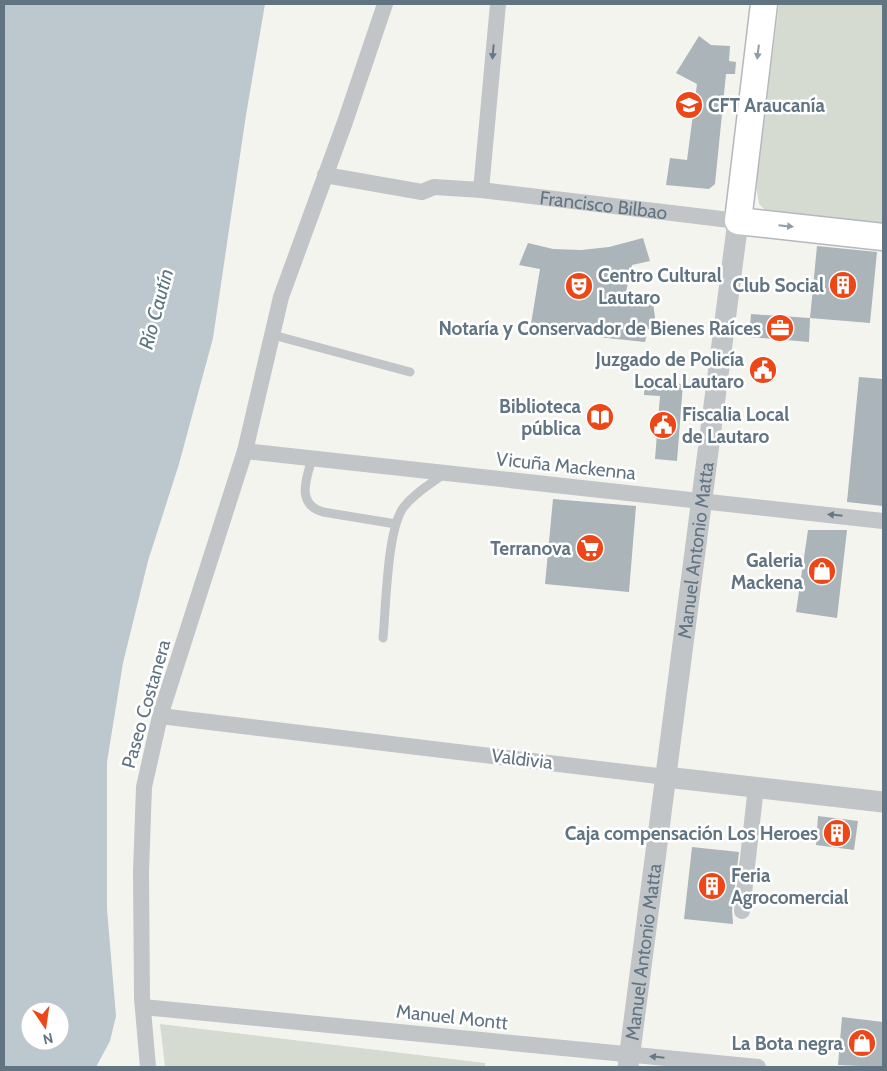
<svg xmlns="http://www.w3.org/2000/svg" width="887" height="1071" viewBox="0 0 887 1071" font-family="Cabin,sans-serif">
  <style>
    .green { fill: #d5dbd0 }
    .water { fill: #bcc8cd; fill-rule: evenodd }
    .building { fill: #abb4b8 }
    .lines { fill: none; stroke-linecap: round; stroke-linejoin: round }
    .primary-casing { stroke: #b4b8bc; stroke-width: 29 }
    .service { stroke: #c1c5c8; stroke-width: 9 }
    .minor { stroke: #c1c5c8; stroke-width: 16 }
    .tertiary { stroke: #c1c5c8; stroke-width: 21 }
    .primary { stroke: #fff; stroke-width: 26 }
    .oneway { fill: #667886 }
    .oneway2 { fill: #909ea8 }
    .labels { text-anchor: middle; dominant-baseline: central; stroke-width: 5; stroke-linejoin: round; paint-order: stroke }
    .poi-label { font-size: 19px; font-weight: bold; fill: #617482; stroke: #fff; text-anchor: end }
    .street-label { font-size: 19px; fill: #617482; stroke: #fff }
    .water-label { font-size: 20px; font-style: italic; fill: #5c7780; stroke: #fff }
  </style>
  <rect width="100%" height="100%" fill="#f4f4ef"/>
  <!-- green -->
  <path class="green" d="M779,4H883V228L768,213L759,204L756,185Z
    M160,1024L485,1063V1067H165Z"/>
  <!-- water -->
  <path class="water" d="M4,4H265L246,115L213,338L179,464L148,561L123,663L107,762V909L116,1016L110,1041L96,1067H4ZM30,1011H60V1041H30Z"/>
  <!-- building -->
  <path class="building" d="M699,36L711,45L730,46L729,61L736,62L735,74H726L715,184L709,189L666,185L670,158L687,160L697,84L676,73Z
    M643,238L650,261L632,265L626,292L652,295L657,333L648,329L645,342L530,330L540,269L519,265L528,243L553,249L581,250L609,247Z
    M817,246L877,252L870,323L810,318Z
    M751,314L810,318L809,342L749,337Z
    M859,377L883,379V506L847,502Z
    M645,382L683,384L677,461L655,459L660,396L644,395Z
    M553,499L636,506L629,592L545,584Z
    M808,530H847L837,618L796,612Z
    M818,816L858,821L854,850L816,845Z
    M692,847L739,852L732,910L733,924L684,919Z
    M842,1017L883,1022V1067L838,1065Z"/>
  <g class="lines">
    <defs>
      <path id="primary" d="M764,4L738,221L883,237"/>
    </defs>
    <!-- primary casing -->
    <use href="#primary" class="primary-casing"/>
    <!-- service -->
    <path class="service" d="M273,335L410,372
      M312,459C306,479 296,504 323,512L396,524
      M383,638C386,607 387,531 403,508C414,493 431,484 445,473"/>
    <!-- minor -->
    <g class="minor">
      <path id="s1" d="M325,175L422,192L434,187L481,190L738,221"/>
      <path d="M481,190L498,4"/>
      <path d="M245,451L883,521"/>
      <path d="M160,716L666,777"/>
      <path d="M742,911L756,787"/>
      <path d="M143,1007L758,1067"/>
      <path d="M148,1067L142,998L141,872L144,787L160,716L245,451L281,297L345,122L385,4"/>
    </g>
    <!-- tertiary -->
    <g class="tertiary">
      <path d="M666,777L883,802"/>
      <path id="s2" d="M628,1067L738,221"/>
    </g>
    <!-- primary -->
    <use href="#primary" class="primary"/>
  </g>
  <!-- one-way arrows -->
  <defs><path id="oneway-solid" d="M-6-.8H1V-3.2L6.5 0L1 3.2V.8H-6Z" transform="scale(1.25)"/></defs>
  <g class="oneway">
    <use href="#oneway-solid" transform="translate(493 52) rotate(95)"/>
    <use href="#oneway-solid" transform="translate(835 515) rotate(-174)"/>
    <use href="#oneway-solid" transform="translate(657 1057) rotate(-174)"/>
  </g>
  <g class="oneway2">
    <use href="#oneway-solid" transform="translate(758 52) rotate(97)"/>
    <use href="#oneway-solid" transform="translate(786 226) rotate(6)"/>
  </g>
  <!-- icons -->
  <defs>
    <symbol id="university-disc" viewBox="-11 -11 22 22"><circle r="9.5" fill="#ed4717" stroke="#fff"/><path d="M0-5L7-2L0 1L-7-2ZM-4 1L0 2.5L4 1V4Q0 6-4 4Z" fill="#fff"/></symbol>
    <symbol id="building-disc" viewBox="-11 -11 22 22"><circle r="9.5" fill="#ed4717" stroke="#fff"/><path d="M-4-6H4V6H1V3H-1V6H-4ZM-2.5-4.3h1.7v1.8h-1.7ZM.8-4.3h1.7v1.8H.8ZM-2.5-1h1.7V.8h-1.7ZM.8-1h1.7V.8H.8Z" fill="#fff"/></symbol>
    <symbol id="theatre-disc" viewBox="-11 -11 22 22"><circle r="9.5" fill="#ed4717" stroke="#fff"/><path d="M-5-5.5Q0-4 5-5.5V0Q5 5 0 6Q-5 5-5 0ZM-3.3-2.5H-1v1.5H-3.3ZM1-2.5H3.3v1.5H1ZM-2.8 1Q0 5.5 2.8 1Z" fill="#fff"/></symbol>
    <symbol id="office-disc" viewBox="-11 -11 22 22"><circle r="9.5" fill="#ed4717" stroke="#fff"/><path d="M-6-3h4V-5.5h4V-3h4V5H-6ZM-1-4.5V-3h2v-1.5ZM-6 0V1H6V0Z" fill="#fff"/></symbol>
    <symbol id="civic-disc" viewBox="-11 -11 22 22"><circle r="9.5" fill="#ed4717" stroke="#fff"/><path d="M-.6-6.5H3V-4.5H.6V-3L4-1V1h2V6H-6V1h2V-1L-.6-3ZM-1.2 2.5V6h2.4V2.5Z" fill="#fff"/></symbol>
    <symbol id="library-disc" viewBox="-11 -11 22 22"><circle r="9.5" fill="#ed4717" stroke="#fff"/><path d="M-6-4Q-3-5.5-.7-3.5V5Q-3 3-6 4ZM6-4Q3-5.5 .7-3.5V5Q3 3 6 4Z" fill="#fff"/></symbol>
    <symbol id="supermarket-disc" viewBox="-11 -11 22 22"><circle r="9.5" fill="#ed4717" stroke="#fff"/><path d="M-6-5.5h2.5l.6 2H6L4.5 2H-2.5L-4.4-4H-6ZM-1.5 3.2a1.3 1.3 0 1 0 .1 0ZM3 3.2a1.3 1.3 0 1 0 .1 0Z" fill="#fff"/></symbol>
    <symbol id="shop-disc" viewBox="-11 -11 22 22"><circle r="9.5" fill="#ed4717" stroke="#fff"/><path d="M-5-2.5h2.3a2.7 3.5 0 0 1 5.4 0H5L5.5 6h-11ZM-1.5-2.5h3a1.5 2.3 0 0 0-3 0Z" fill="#fff"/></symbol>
  </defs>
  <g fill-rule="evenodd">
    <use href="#university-disc" x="673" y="89" width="32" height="32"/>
    <use href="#building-disc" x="827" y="269" width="32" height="32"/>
    <use href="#theatre-disc" x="563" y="270" width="32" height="32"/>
    <use href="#office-disc" x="764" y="312" width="32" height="32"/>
    <use href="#civic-disc" x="747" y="354" width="32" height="32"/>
    <use href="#library-disc" x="584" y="401" width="32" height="32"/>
    <use href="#civic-disc" x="647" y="409" width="32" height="32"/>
    <use href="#supermarket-disc" x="574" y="532" width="32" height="32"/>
    <use href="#shop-disc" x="806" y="555" width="32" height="32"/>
    <use href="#building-disc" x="821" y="817" width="32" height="32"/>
    <use href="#building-disc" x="696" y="870" width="32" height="32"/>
    <use href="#shop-disc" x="846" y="1027" width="32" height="32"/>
  </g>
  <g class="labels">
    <!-- poi labels -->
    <g class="poi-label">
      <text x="708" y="105" text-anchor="start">CFT Araucanía</text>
      <text x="598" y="275" text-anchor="start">Centro Cultural<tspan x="598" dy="22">Lautaro</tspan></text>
      <text x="824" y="285">Club Social</text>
      <text x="761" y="328">Notaría y Conservador de Bienes Raíces</text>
      <text x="744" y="359">Juzgado de Policía<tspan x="744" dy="22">Local Lautaro</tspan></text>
      <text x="581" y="406">Biblioteca<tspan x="581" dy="22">pública</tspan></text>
      <text x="682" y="414" text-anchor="start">Fiscalia Local<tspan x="682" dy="22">de Lautaro</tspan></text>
      <text x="571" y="548">Terranova</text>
      <text x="803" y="560">Galeria<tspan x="803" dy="22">Mackena</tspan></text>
      <text x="818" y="833">Caja compensación Los Heroes</text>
      <text x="731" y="875" text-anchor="start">Feria<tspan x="731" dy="22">Agrocomercial</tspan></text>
      <text x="843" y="1043">La Bota negra</text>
    </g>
    <!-- street labels -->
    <g class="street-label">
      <text stroke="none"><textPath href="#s1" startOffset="282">Francisco Bilbao</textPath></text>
      <text transform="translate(566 466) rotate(6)">Vicuña Mackenna</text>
      <text stroke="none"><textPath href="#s2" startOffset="521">Manuel Antonio Matta</textPath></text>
      <text transform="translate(146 704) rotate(-74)">Paseo Costanera</text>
      <text transform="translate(522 759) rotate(7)">Valdivia</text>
      <text stroke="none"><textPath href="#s2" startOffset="116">Manuel Antonio Matta</textPath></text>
      <text transform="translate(452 1017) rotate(6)">Manuel Montt</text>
    </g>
    <!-- water labels -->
    <g class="water-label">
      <text transform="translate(156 309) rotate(-75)">Río Cautín</text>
    </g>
  </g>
  <!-- border -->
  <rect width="887" height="1071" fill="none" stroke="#617482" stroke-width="10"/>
  <!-- north arrow -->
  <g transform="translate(45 1026) rotate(167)"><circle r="24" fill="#ffffff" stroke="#c0c7cd"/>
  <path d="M0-4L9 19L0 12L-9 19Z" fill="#ed4717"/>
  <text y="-8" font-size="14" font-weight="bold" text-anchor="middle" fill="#617482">N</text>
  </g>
</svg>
